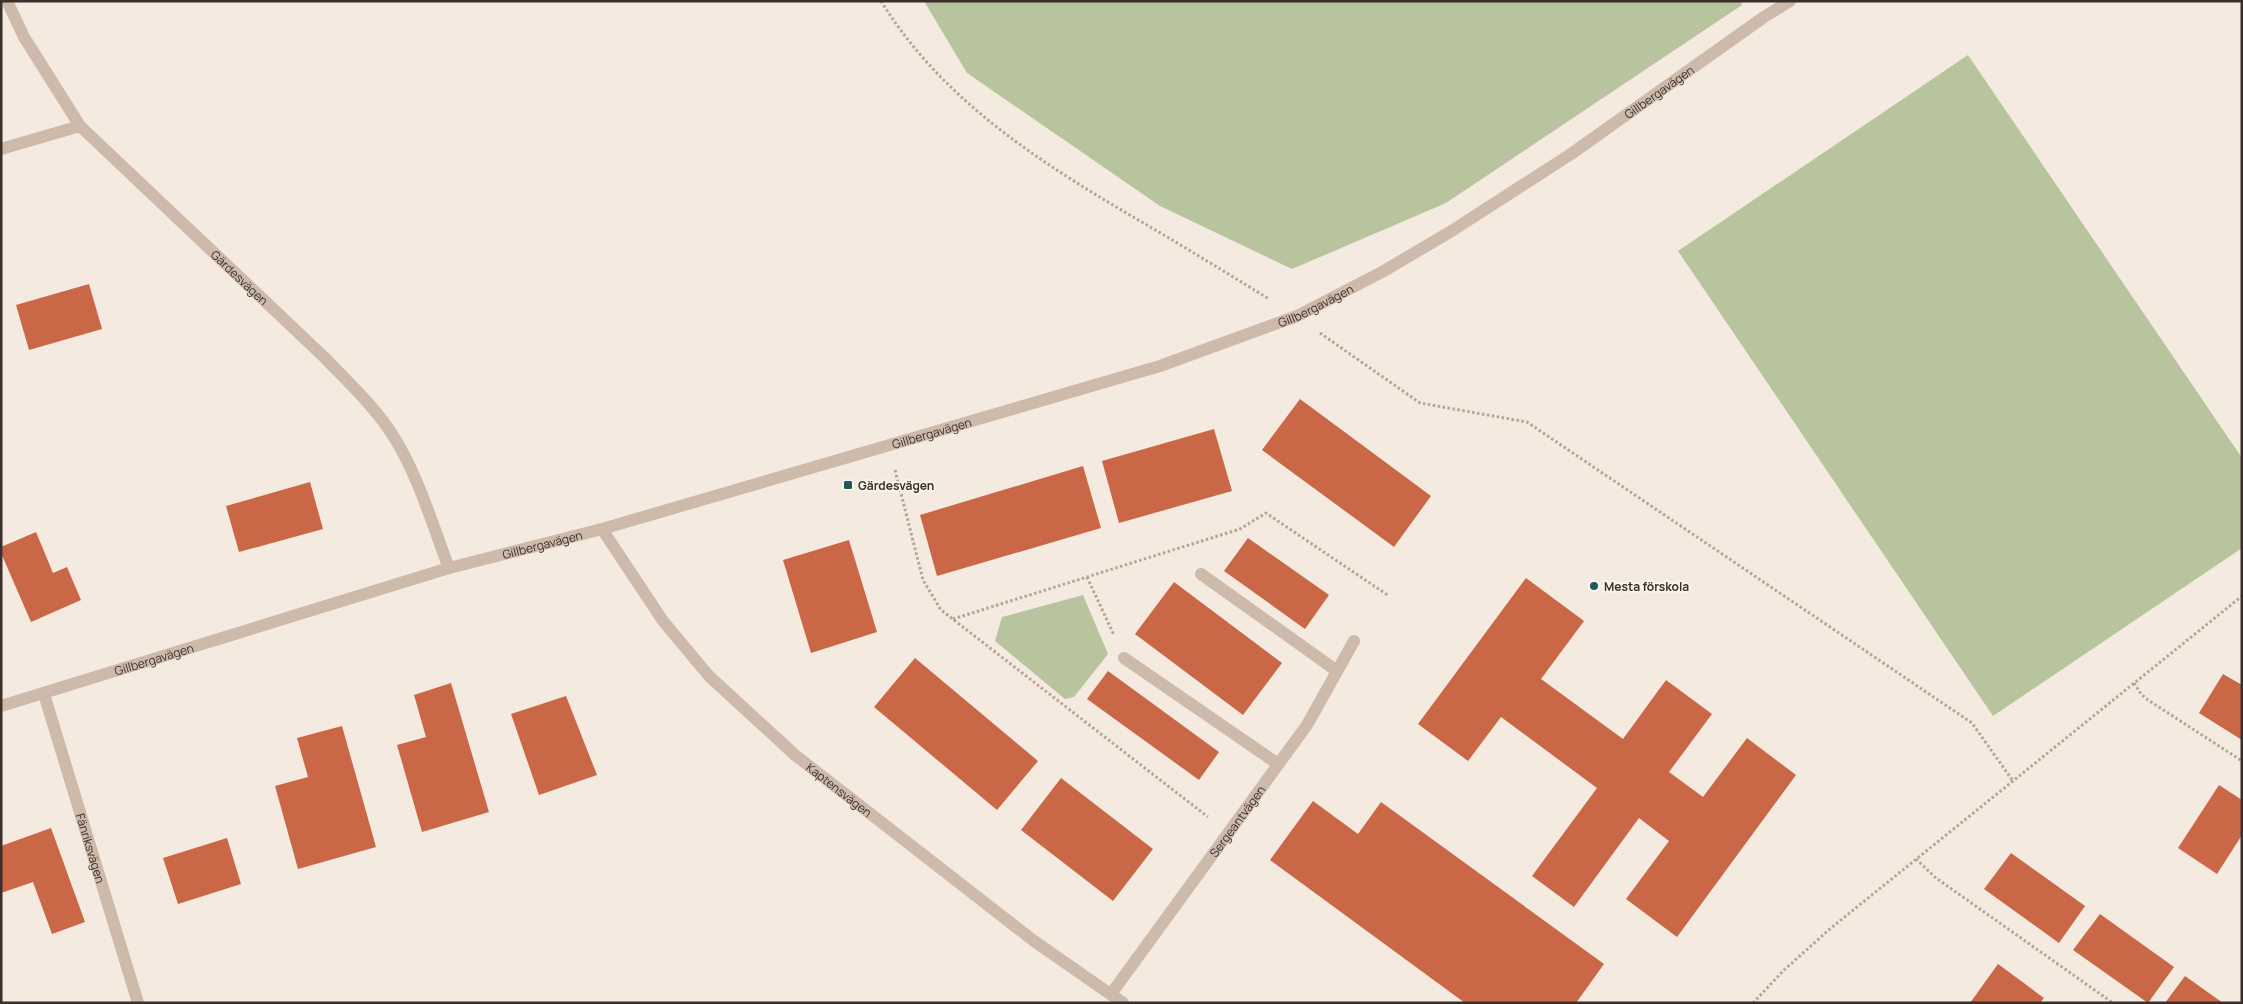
<svg xmlns="http://www.w3.org/2000/svg" width="2243" height="1004" viewBox="0 0 2243 1004" font-family="Manrope,sans-serif">
  <style>
    .green { fill: #b7c49e }
    .building { fill: #ca6747 }
    .lines { fill: none; stroke-linecap: round; stroke-linejoin: round }
    .path { stroke: #b9a494; stroke-width: 3; stroke-dasharray: 2.5 2.5; stroke-linecap: butt }
    .minor { stroke: #cdbaaa; stroke-width: 12 }
    .poi-dot { fill: #1d595d; stroke: #fbf4eb; stroke-width: 2 }
    .labels { text-anchor: middle; dominant-baseline: central; stroke-width: 4; stroke-linejoin: round; paint-order: stroke }
    .street-label { font-size: 12px; fill: #3a2f2a; stroke: #fbf4eb }
    .poi-label { font-size: 12px; font-weight: bold; fill: #3a2f2a; stroke: #fbf4eb; text-anchor: start }
  </style>
  <rect width="100%" height="100%" fill="#f4eadf"/>
  <!-- green -->
  <path class="green" d="M924,1H1741L1742,5L1446,203L1292,269L1160,206L967,73Z
    M1968,55L2242,458V548L1993,716L1678,251Z
    M1083,595L1108,654L1074,697L1065,699L995,641L1002,617Z"/>
  <!-- building -->
  <path class="building" d="M89,284L102,329L29,350L16,305Z
    M1300,399L1431,496L1394,547L1262,450Z
    M1214,429L1232,491L1119,523L1102,461Z
    M1083,466L1101,528L937,576L920,515Z
    M310,482L323,529L239,552L226,506Z
    M36,532L53,573L67,567L81,600L31,622L1,553V547Z
    M1248,538L1329,595L1305,629L1224,571Z
    M849,540L877,632L811,653L783,560Z
    M1526,578L1584,621L1541,679L1623,739L1666,680L1712,714L1669,772L1703,797L1747,738L1796,775L1677,937L1626,899L1669,841L1639,818L1574,907L1532,876L1597,788L1501,717L1468,761L1418,724Z
    M1174,582L1282,663L1243,715L1135,634Z
    M915,658L1038,761L997,810L874,707Z
    M1108,671L1219,752L1199,780L1087,699Z
    M2223,674L2242,685V740L2199,713Z
    M451,683L489,812L422,832L397,745L426,737L414,695Z
    M566,696L597,775L539,795L511,714Z
    M342,726L376,847L298,869L275,786L308,777L297,738Z
    M1061,778L1153,849L1113,901L1021,830Z
    M2219,785L2242,800V835L2217,874L2178,848Z
    M1313,801L1358,834L1381,802L1604,964L1576,1003H1465L1270,860Z
    M51,828L85,922L52,934L33,882L1,893V846Z
    M227,838L241,884L178,904L163,858Z
    M2011,853L2085,906L2059,943L1984,889Z
    M2100,914L2174,967L2148,1003L2073,950Z
    M1998,964L2044,998L2040,1003H1970Z
    M2185,976L2223,1003H2165Z"/>
  <g class="lines">
    <!-- path -->
    <path class="path" d="M881,1C945,105 1049,168 1152,228C1191,251 1230,275 1269,299
      M1320,333L1420,403L1527,422L1972,723L2013,781
      M895,470L923,580L941,610L1208,817
      M1087,577L1114,635
      M953,619L1240,529L1266,513L1389,596
      M2134,683L2141,694L2148,700L2242,761
      M1916,859L1936,878L2113,1003
      M1753,1003L1784,970L1831,928L2242,596"/>
    <!-- minor -->
    <g class="minor">
      <path id="s1" d="M7,1L24,37L80,126L324,357C347,381 374,406 392,434C418,474 432,524 449,568"/>
      <path d="M1,149L80,126"/>
      <path id="s2" d="M602,529L663,621L709,676L795,755L1034,941L1123,1003"/>
      <path d="M1201,574L1337,671"/>
      <path d="M1124,658L1278,764"/>
      <path id="s3" d="M44,694L138,1003"/>
      <path id="s4" d="M1,706L449,568L602,529L1160,366L1297,316L1382,272L1450,232L1571,154L1764,17L1790,1"/>
      <path id="s5" d="M1111,994L1307,725L1354,641"/>
    </g>
  </g>
  <!-- markers -->
  <g class="poi-dot">
    <rect x="843" y="480" width="10" height="10" rx="2.5"/>
    <circle cx="1594" cy="586" r="5"/>
  </g>
  <g class="labels">
    <!-- street labels -->
    <g class="street-label">
      <text stroke="none"><textPath href="#s4" startOffset="1780">Gillbergavägen</textPath></text>
      <text stroke="none"><textPath href="#s1" startOffset="365">Gärdesvägen</textPath></text>
      <text stroke="none"><textPath href="#s4" startOffset="1375">Gillbergavägen</textPath></text>
      <text stroke="none"><textPath href="#s4" startOffset="970">Gillbergavägen</textPath></text>
      <text stroke="none"><textPath href="#s4" startOffset="565">Gillbergavägen</textPath></text>
      <text stroke="none"><textPath href="#s4" startOffset="160">Gillbergavägen</textPath></text>
      <text stroke="none"><textPath href="#s2" startOffset="355">Kaptensvägen</textPath></text>
      <text stroke="none"><textPath href="#s5" startOffset="214">Sergeantvägen</textPath></text>
      <text stroke="none"><textPath href="#s3" startOffset="161">Fänriksvägen</textPath></text>
    </g>
    <!-- poi labels -->
    <g class="poi-label">
      <text x="858" y="485">Gärdesvägen</text>
      <text x="1604" y="586">Mesta förskola</text>
    </g>
  </g>
  <!-- border -->
  <rect width="2243" height="1004" fill="none" stroke="#3a2f2a" stroke-width="5"/>
</svg>
